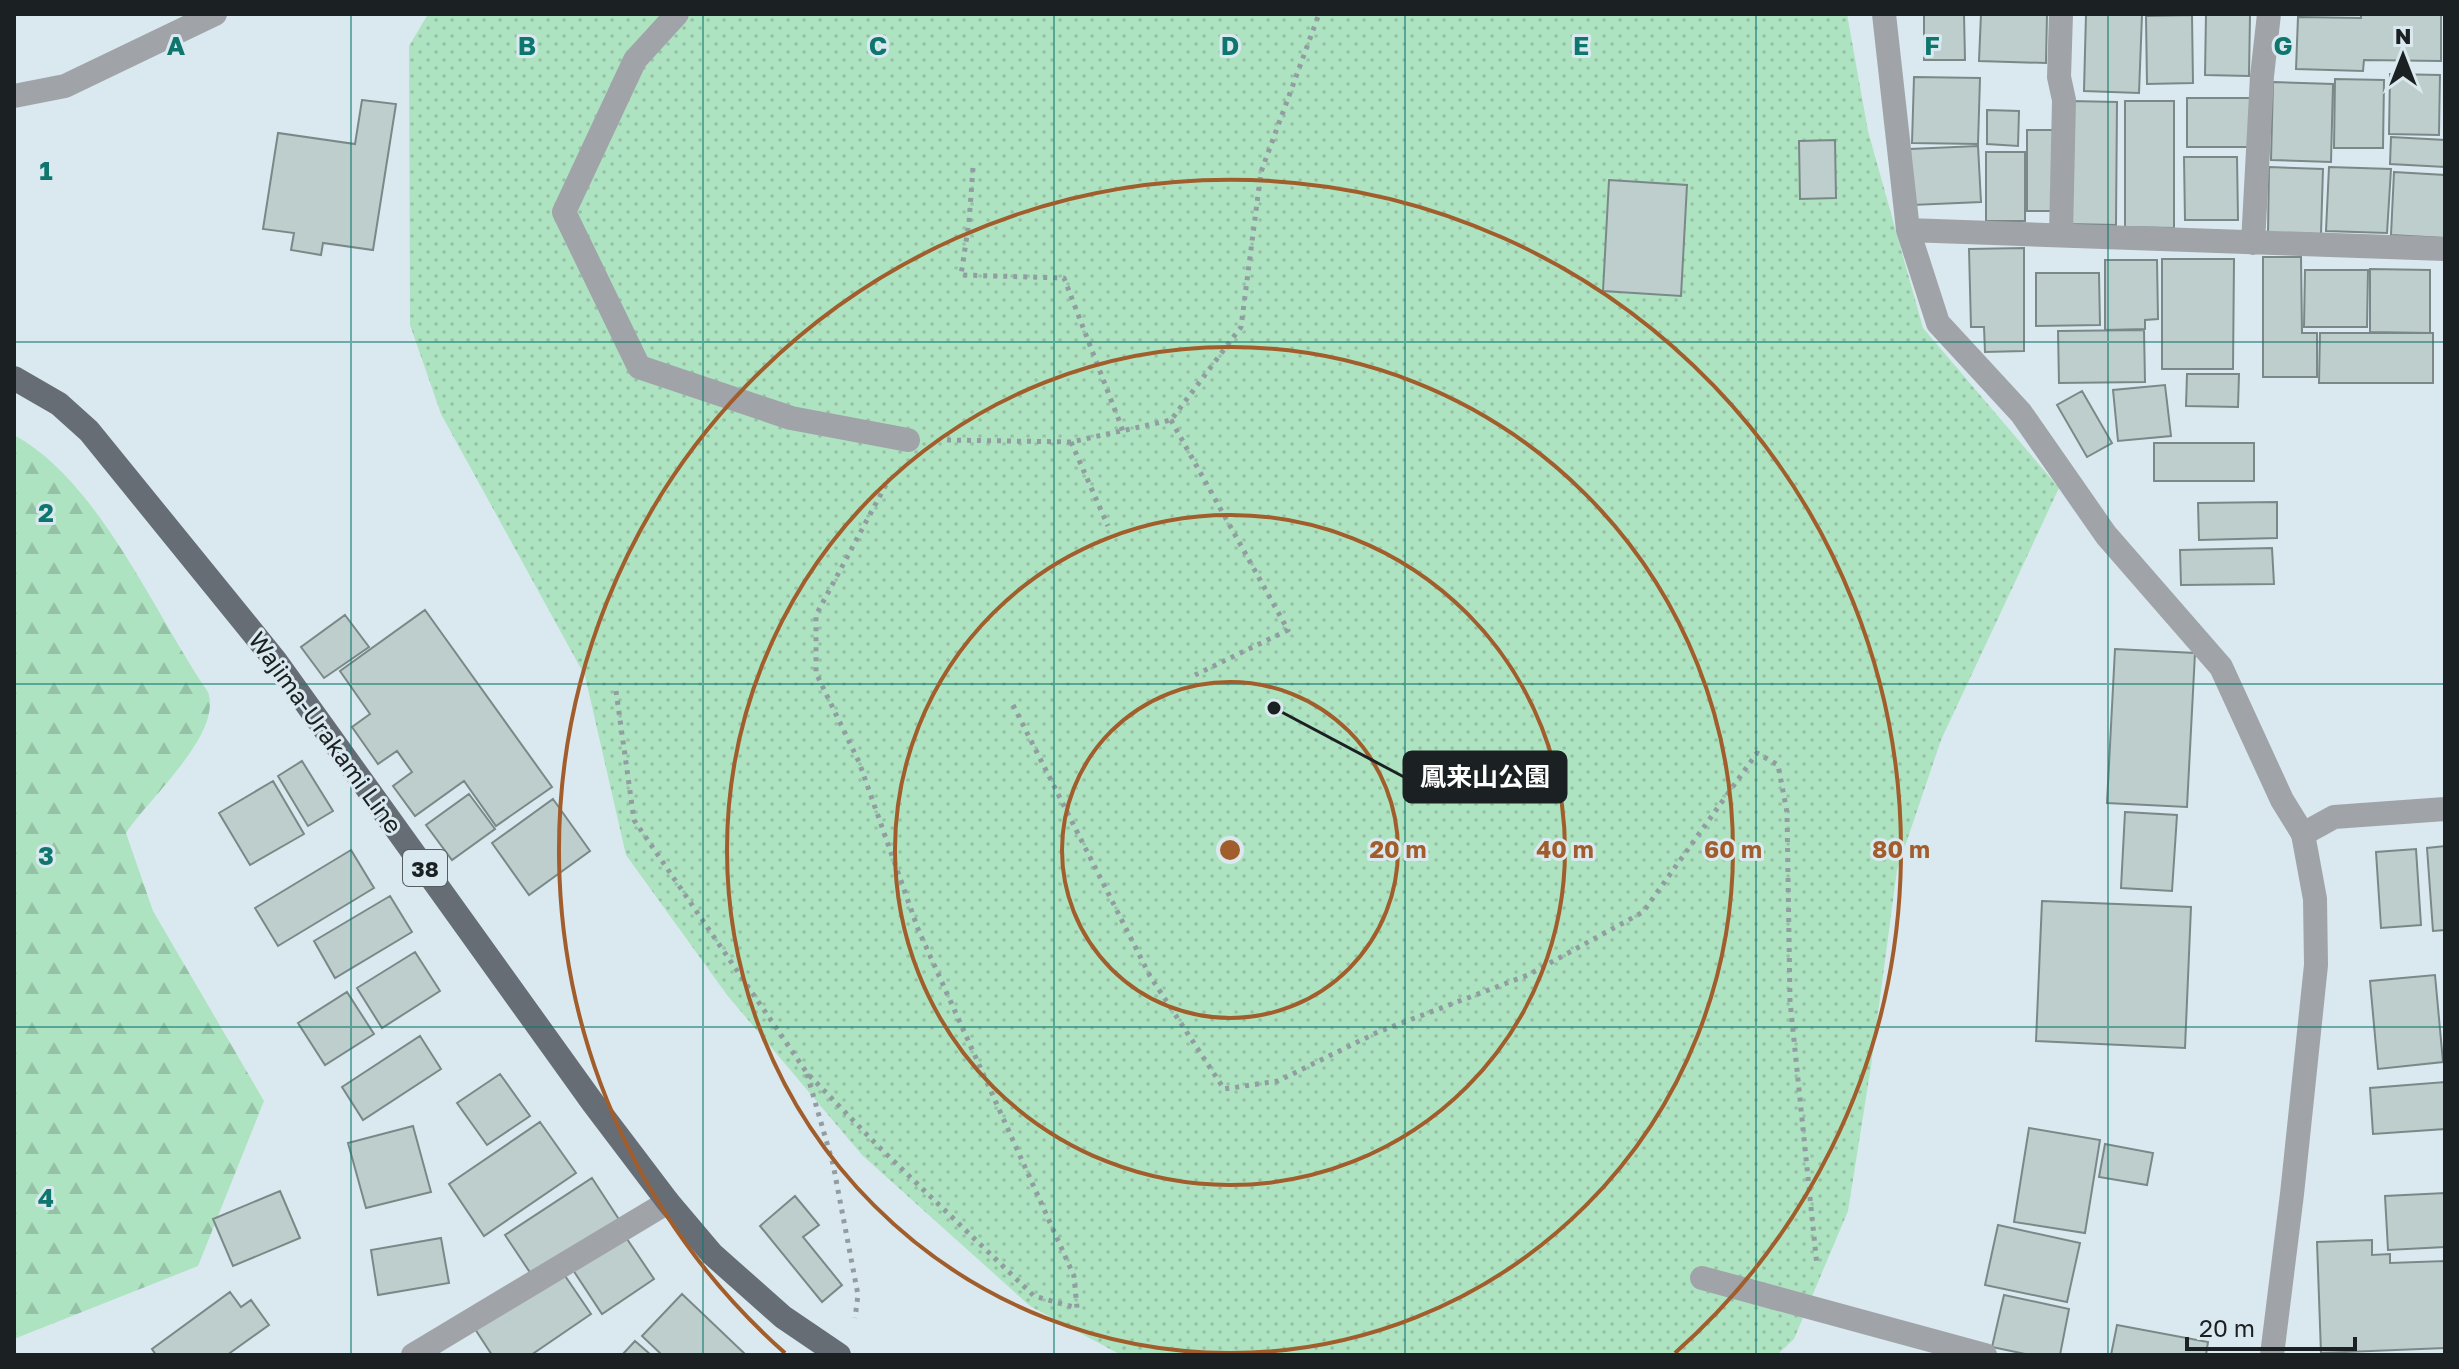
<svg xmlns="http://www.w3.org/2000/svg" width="2459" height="1369" viewBox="0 0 2459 1369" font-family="'Golos Text','Noto Sans JP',sans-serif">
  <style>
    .forest { fill: url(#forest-firs) }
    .park { fill: url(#park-dots) }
    .building { fill: #bececd; stroke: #7a8988; stroke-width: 2 }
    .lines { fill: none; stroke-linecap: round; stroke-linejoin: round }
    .path { stroke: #919da1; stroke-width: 5; stroke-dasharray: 4 6; stroke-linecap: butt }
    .service { stroke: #a0a4a9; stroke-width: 24 }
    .minor { stroke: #a0a4a9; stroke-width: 24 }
    .tertiary { stroke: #a0a4a9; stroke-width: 24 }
    .primary { stroke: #676d75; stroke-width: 24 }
    .grid { fill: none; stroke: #0f766e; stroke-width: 2; stroke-opacity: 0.55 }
    .ring { fill: none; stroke: #a15e2c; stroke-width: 4 }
    .labels { text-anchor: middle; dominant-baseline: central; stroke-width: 6; stroke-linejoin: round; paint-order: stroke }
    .shield { fill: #dae9ef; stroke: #545d60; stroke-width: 2 }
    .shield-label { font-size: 22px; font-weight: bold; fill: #1b2123 }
    .street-label { font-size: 24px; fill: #1b2123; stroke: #dae9ef }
    .grid-label { font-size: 26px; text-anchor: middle; font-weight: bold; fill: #0f766e; stroke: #dae9ef; stroke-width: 6; stroke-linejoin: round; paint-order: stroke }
    .centre { fill: #a15e2c; stroke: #dae9ef; stroke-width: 4 }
    .ring-label { font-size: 24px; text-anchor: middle; font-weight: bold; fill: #a15e2c; stroke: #dae9ef; stroke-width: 6; stroke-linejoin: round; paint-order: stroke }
    .leader { fill: none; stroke: #1b2123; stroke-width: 3 }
    .callout-dot { fill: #1b2123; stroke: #dae9ef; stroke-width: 3 }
    .callout { fill: #1b2123; stroke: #1b2123; stroke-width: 3 }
    .callout-label { font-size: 26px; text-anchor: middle; font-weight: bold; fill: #fff }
  </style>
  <defs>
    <pattern id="forest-firs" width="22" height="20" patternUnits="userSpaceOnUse" patternTransform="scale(2)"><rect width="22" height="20" fill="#aee3c1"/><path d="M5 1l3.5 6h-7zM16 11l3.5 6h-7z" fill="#95c2a6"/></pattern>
    <pattern id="park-dots" width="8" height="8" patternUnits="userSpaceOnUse" patternTransform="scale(2)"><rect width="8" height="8" fill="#aee3c1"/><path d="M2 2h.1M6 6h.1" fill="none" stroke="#95c2a6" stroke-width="1.8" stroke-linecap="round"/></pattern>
  </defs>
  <rect width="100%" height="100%" fill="#dae9ef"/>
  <!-- forest -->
  <path class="forest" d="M14,435C99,481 154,613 208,692C223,734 148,799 126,833L153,911L264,1101L198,1266L14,1339Z"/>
  <!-- park -->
  <path class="park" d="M428,14H1847L1868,131L1923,328L2059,488L1941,740L1897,870L1871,1066L1848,1211L1794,1339L1777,1355H1121L1030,1306L862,1155L727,995L626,855L585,676L441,414L410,325L409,46Z"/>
  <!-- building -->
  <path class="building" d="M1924,14H1964L1965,60H1924Z
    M1981,14H2047L2046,63L1979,61Z
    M2086,14L2142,15L2139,93L2084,91Z
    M2206,14L2250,15L2249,76L2205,75Z
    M2361,14H2441V61L2364,60L2363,71L2296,69L2298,17L2361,18Z
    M2192,15L2193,83L2147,84L2146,16Z
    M2390,74L2440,75L2439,135L2389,134Z
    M1914,77L1980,78L1978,144L1912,143Z
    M2335,79L2384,80L2383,148H2334Z
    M2273,82L2333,84L2331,162L2271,160Z
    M2187,98H2253V147H2187Z
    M362,100L396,104L373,250L323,243L321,255L291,250L294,233L263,229L278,133L355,144Z
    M2070,101L2117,102L2116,225L2069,224Z
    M2125,101H2174V228L2125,227Z
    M1987,110L2019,111L2018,146L1987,144Z
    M2027,130H2058V211H2027Z
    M2391,137L2445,140V167L2390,164Z
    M1835,140L1836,198L1800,199L1799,141Z
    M1978,146L1981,202L1912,205L1910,149Z
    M1986,152H2025V221H1986Z
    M2184,157H2237L2238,220H2185Z
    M2269,167L2323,169L2321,234L2268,233Z
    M2329,167L2391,169L2387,233L2326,231Z
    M2394,172L2445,175V238L2391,235Z
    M1609,180L1687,185L1681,296L1603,291Z
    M2024,248V351L1985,352L1984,327H1971L1969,249Z
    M2263,257H2301L2302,333H2317V377H2263Z
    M2162,259H2234L2233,369H2162Z
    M2105,260H2157L2158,319L2145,320V329L2105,330Z
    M2370,269L2430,270V333L2370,332Z
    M2305,270H2368L2367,327H2304Z
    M2036,273H2099L2100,325L2036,326Z
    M2144,330L2145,382L2059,383L2058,331Z
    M2320,333H2433V383H2319Z
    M2187,374H2239L2238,407L2186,406Z
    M2165,385L2171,436L2118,441L2113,390Z
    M2082,391L2112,443L2087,457L2057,405Z
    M2154,443H2254V481H2154Z
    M2277,502V538L2199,540L2198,503Z
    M2272,548L2274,584L2181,585L2180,550Z
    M425,610L552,787L496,826L464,781L415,816L393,786L412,772L397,751L378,764L352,727L370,714L340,671Z
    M345,615L369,647L324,678L301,647Z
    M2115,649L2195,653L2187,807L2107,803Z
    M302,761L333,811L308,826L278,776Z
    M273,781L304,834L250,865L219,813Z
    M469,794L495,829L452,860L426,825Z
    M553,799L590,851L529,895L492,843Z
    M2125,812L2177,815L2172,891L2121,888Z
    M2445,846V930L2433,931L2427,848Z
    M2416,849L2421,925L2381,928L2376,852Z
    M351,850L374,888L278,946L255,908Z
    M390,896L412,932L335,978L314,941Z
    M2042,901L2191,907L2185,1048L2036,1041Z
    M415,952L440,991L382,1028L357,988Z
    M2435,975L2443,1062L2378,1069L2370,981Z
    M347,992L374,1034L325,1065L298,1023Z
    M420,1036L441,1069L363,1120L342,1087Z
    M500,1074L530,1116L487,1145L457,1103Z
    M2445,1082V1129L2373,1134L2370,1088Z
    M540,1122L576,1173L484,1236L449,1184Z
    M413,1126L431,1192L366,1208L348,1143Z
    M2029,1128L2100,1140L2085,1233L2014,1222Z
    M2105,1144L2153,1153L2147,1185L2099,1177Z
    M592,1178L620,1221L533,1277L505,1235Z
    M280,1191L300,1238L233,1266L213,1219Z
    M2445,1193V1247L2388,1250L2385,1196Z
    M795,1196L819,1225L803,1237L842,1285L822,1302L760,1226Z
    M1998,1225L2080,1243L2067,1302L1985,1285Z
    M625,1236L654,1279L602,1314L573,1270Z
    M441,1238L449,1283L378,1295L371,1250Z
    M2372,1240V1255L2390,1254V1263L2445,1261V1348L2321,1353L2317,1242Z
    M561,1270L591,1314L531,1355H492L475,1329Z
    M230,1292L241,1307L251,1300L269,1325L227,1355H156L152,1349Z
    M682,1294L746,1355H662L642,1336Z
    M2004,1295L2069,1309L2060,1355H2030L1992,1347Z
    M2117,1325L2208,1342L2206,1355H2111Z
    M635,1341L651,1355H622Z"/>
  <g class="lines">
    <!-- path -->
    <path class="path" d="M973,168L969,222L961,275L1064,278L1123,431
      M1171,420L1288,630L1195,675
      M947,440L1071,442L1171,420L1241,327L1261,172L1319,14
      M1071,442L1108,526
      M616,691L634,820L807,1073L879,1147L1034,1296L1077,1308L1074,1276L918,929L859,762L816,673V615L889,479
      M1013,705L1150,976L1224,1089L1278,1081L1378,1032L1528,975L1643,912L1757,753L1778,765L1787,812L1790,1001L1817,1266
      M807,1074L833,1164L858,1295L855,1318"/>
    <!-- service -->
    <path class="service" d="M677,14L635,60L564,212L639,367L791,418L908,440
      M1702,1278L1985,1355"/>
    <!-- minor -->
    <path class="minor" d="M1884,14L1908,230L1938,323L2021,413L2106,535L2221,667L2282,800L2303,834L2334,817L2445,809
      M2061,14L2059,77L2064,100L2061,235
      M1908,230L2445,249
      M2253,243L2262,76L2269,14
      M413,1355L668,1202"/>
    <!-- tertiary -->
    <path class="tertiary" d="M14,96L65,86L215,14
      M2272,1355L2292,1194L2316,965L2315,899L2303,834"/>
    <!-- primary -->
    <path class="primary" d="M14,378L59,404L89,431L275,660L593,1103L668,1202L712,1254L783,1317L839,1355"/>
  </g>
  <!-- grid -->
  <path class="grid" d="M351,14V1355M703,14V1355M1054,14V1355M1405,14V1355M1756,14V1355M2108,14V1355M14,342H2445M14,684H2445M14,1027H2445"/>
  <!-- distance rings -->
  <g class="ring">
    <circle cx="1230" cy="850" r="168"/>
    <circle cx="1230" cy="850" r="335"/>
    <circle cx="1230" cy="850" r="503"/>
    <path d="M785 1353A671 671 0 1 1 1675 1353"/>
  </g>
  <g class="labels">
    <!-- shield labels -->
    <rect class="shield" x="403" y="850" width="44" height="36" rx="6"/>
    <g class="shield-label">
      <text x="425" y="868">38</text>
    </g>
    <!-- street labels -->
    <g class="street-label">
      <text transform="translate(326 732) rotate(54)">Wajima-Urakami Line</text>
    </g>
  </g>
  <g class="grid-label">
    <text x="176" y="55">A</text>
    <text x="527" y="55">B</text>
    <text x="878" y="55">C</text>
    <text x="1230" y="55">D</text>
    <text x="1581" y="55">E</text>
    <text x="1932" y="55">F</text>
    <text x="2283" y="55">G</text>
    <text x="46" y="180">1</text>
    <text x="46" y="522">2</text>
    <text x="46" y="865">3</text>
    <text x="46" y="1207">4</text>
  </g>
  <circle cx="1230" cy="850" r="12" class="centre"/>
  <g class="ring-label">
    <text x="1398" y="858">20 m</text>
    <text x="1565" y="858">40 m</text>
    <text x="1733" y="858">60 m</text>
    <text x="1901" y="858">80 m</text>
  </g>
  <!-- callouts -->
  <path class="leader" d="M1274 708L1404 777"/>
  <circle class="callout-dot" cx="1274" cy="708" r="8"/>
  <rect class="callout" x="1404" y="752" width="162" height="50" rx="8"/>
  <g class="callout-label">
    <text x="1485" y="786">鳳来山公園</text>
  </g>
  <!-- border -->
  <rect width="2459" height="1369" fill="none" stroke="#1b2123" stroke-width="32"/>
  <!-- north arrow -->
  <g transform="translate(2403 56)" stroke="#dae9ef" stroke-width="6" paint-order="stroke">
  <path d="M0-6L14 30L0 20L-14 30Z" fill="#1b2123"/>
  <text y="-12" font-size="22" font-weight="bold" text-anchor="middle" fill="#1b2123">N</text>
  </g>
  <!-- scale -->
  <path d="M2187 1337v12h168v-12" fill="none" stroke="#1b2123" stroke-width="4"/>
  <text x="2199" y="1337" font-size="24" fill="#1b2123" stroke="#dae9ef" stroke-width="6" paint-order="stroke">20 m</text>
</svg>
